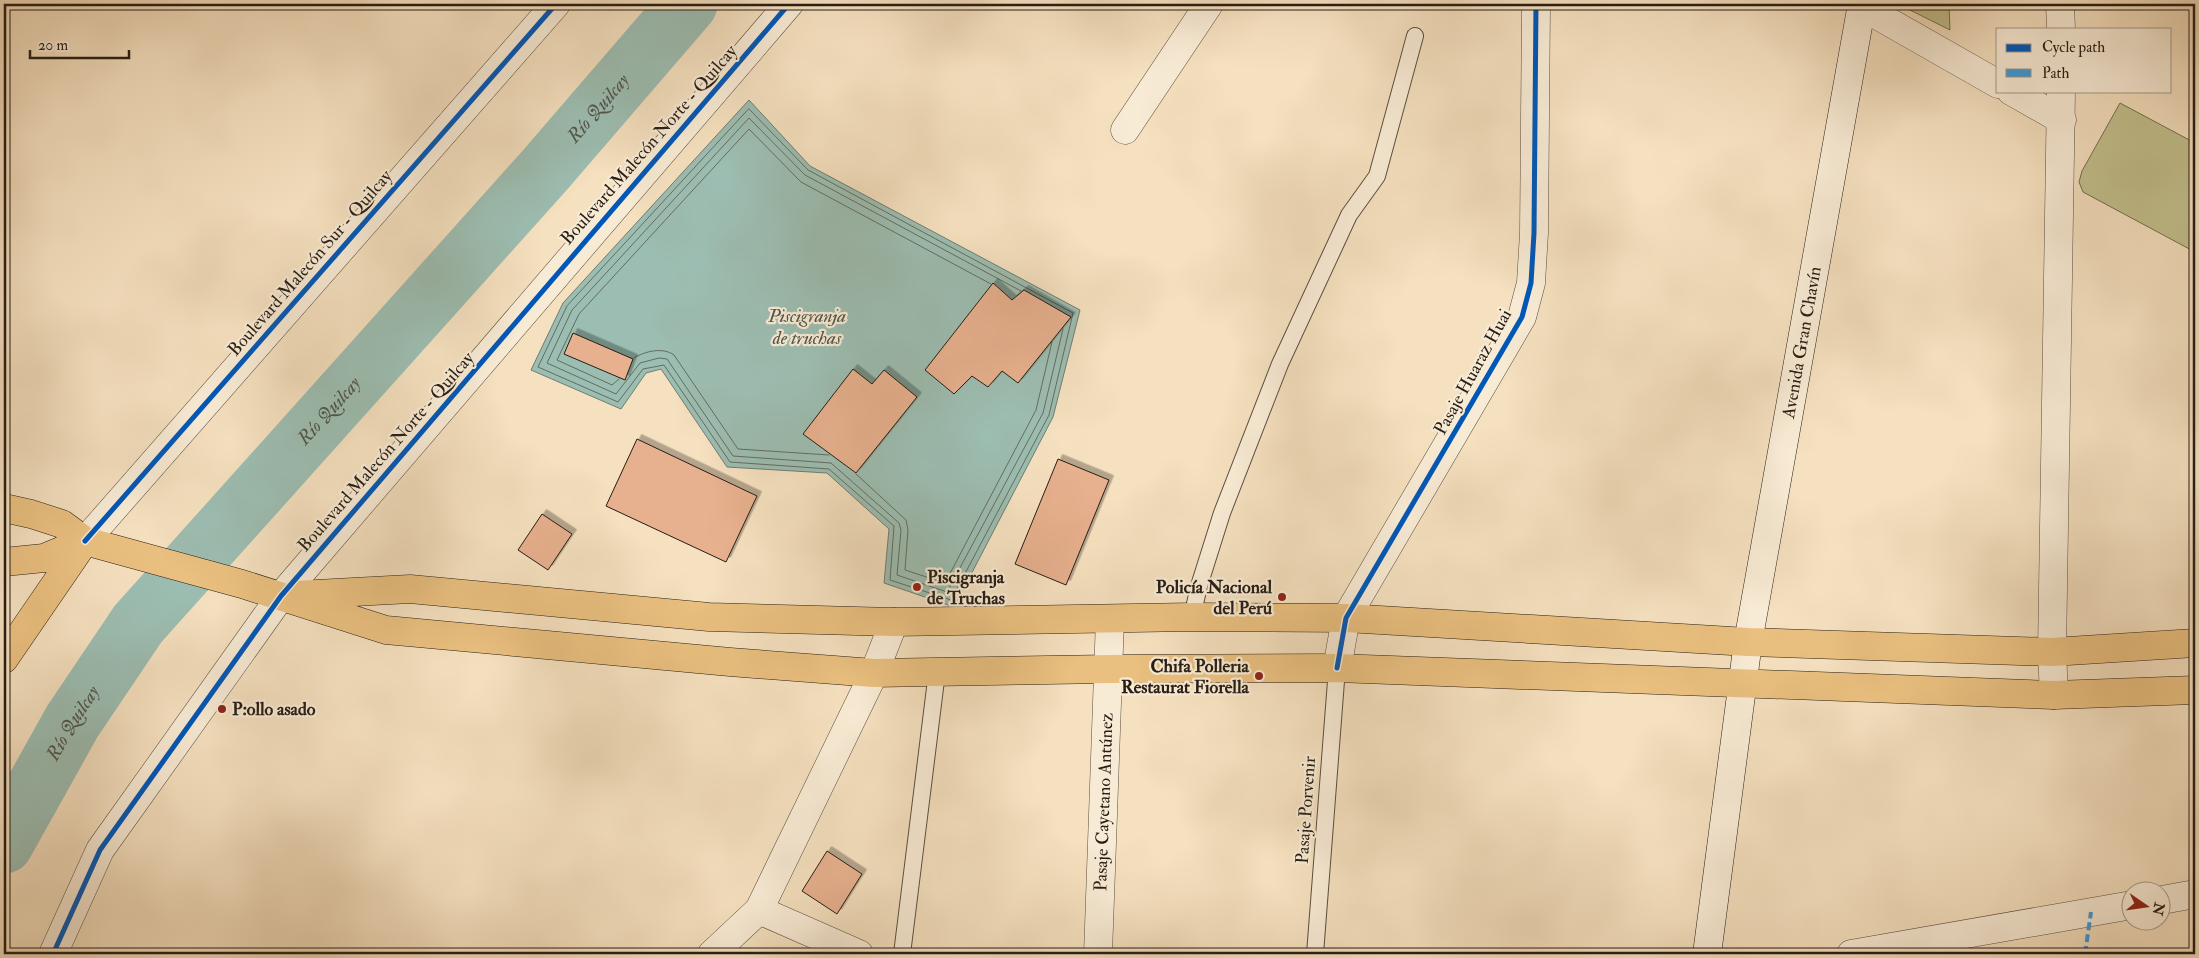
<svg xmlns="http://www.w3.org/2000/svg" width="2199" height="958" viewBox="0 0 2199 958" font-family="'IM FELL Double Pica',serif">
  <style>
    .green { fill: #c2c08d; stroke: #746e50 }
    .water { fill: #9cbdb1; stroke: #6d7d72 }
    .lines { fill: none; stroke-linecap: round; stroke-linejoin: round }
    .shore { stroke: #626d62; stroke-width: 1 }
    .river { stroke: #9cbdb1; stroke-width: 59 }
    .building { fill: #e7b08e; stroke: #271d14; filter: url(#shadow) }
    .service-casing { stroke: #5a4e3f; stroke-width: 18 }
    .minor-casing { stroke: #5a4e3f; stroke-width: 29 }
    .secondary-casing { stroke: #271d14; stroke-width: 29 }
    .primary-casing { stroke: #271d14; stroke-width: 29 }
    .service { stroke: #f8ebd5; stroke-width: 16 }
    .minor { stroke: #f8ebd5; stroke-width: 28 }
    .secondary { stroke: #f8ebd5; stroke-width: 28 }
    .primary { stroke: #eac080; stroke-width: 28 }
    .quiet { stroke: #3d9bde; stroke-width: 4; stroke-dasharray: 8 4; stroke-linecap: butt }
    .cycleway-casing { stroke: #f8ebd5; stroke-width: 8 }
    .cycleway { stroke: #0057b8; stroke-width: 5 }
    .poi-dot { fill: #8f2418; stroke: #f8ebd5; stroke-width: 2 }
    .labels { text-anchor: middle; dominant-baseline: central; stroke-width: 4.5; stroke-linejoin: round; paint-order: stroke }
    .street-label { font-size: 18px; fill: #271d14; stroke: #f8ebd5 }
    .poi-label { font-size: 18px; font-weight: bold; fill: #271d14; stroke: #f8ebd5; text-anchor: start }
    .water-label { font-size: 19px; font-style: italic; fill: #50554b; stroke: #f8ebd5 }
  </style>
  <defs>
    <filter id="shadow"><feDropShadow dx="4.5" dy="-4.5" stdDeviation="0" flood-color="#0004"/></filter>
  </defs>
  <rect width="100%" height="100%" fill="#f5e0bf"/>
  <filter id="stains"><feTurbulence type="fractalNoise" baseFrequency=".004" numOctaves="4"/><feColorMatrix values="0 0 0 0 .2 0 0 0 0 .09 0 0 0 0 .02 0 0 0 .5 -.17"/></filter>
  <radialGradient id="worn" r=".72"><stop offset=".6" stop-color="#630" stop-opacity="0"/><stop offset="1" stop-color="#630" stop-opacity=".3"/></radialGradient>
  <!-- green -->
  <path class="green" d="M1898,4H1949L1950,30Z
    M2120,103L2195,143V252L2083,192L2079,182L2082,171Z"/>
  <!-- water -->
  <path class="water" d="M749,100L810,166L1080,310L1053,417L954,607L884,583L889,529L827,473L727,467L661,369L646,373L621,409L531,370L563,303Z"/>
  <g class="lines">
    <!-- shore -->
    <path class="shore" d="M749,109L808,170L1073,313L1049,415L951,600L890,580L894,526L829,469L730,462L664,365L643,369L618,402L538,367L567,306Z
      M1021,291L805,175L749,118L572,310L547,363L616,394L640,363L659,358L667,359L733,456L831,463L899,523L901,530L897,575L947,592L1043,413L1063,329
      M634,358C645,351 663,347 674,355L738,449L829,455
      M619,379L612,385L557,360L579,314L749,129L801,182L991,284
      M856,474L906,520L908,530L905,570L945,583L1036,410L1052,342"/>
    <!-- river -->
    <path class="river" id="s1" d="M4,844L72,722L138,624L545,170L688,4"/>
  </g>
  <!-- building -->
  <path class="building" d="M993,283L1012,300L1024,290L1071,317L1018,383L1002,371L988,387L972,376L954,394L925,370Z
    M573,333L633,359L625,380L564,354Z
    M853,369L872,384L884,370L917,397L856,473L803,434Z
    M637,439L757,496L726,562L606,506Z
    M1058,459L1109,480L1066,585L1015,564Z
    M542,514L572,534L548,570L518,550Z
    M827,851L862,874L837,914L802,891Z"/>
  <g class="lines">
    <defs>
      <path id="service" d="M1192,617L1199,586L1222,513L1280,364L1349,215L1377,176L1415,36
        M902,954L937,672
        M1315,954L1337,668"/>
      <g id="minor">
        <path d="M2060,4L2061,29"/>
        <path d="M1861,6L1998,84"/>
        <path d="M2011,91L2062,120"/>
        <path d="M1125,130L1209,4"/>
        <path d="M85,541L556,4"/>
        <path d="M1337,668L1346,618L1522,317L1531,283L1534,233L1536,4"/>
        <path d="M2054,695L2052,652L2061,91"/>
        <path d="M2162,900L2195,894"/>
        <path d="M759,910L859,954"/>
        <path d="M53,954L100,850L281,596L789,4"/>
        <path d="M712,954L759,910L874,673L894,622"/>
        <path id="s2" d="M1098,954L1110,619"/>
        <path d="M1851,954L2132,905"/>
      </g>
      <g id="secondary">
        <path id="s3" d="M1707,954L1748,642L1862,4"/>
      </g>
      <path id="primary" d="M4,508L31,514L62,524L85,541L242,584L386,630L730,662L874,673L1109,669L1337,668L2054,695L2195,690
        M4,562L44,558L85,541
        M297,595L410,589L709,617L894,622L1192,617L1346,618L1748,642L2052,652L2195,643
        M4,659L85,541"/>
    </defs>
    <!-- service casing -->
    <use href="#service" class="service-casing"/>
    <!-- minor casing -->
    <use href="#minor" class="minor-casing"/>
    <!-- secondary casing -->
    <use href="#secondary" class="secondary-casing"/>
    <!-- primary casing -->
    <use href="#primary" class="primary-casing"/>
    <!-- service -->
    <use href="#service" class="service"/>
    <!-- minor -->
    <use href="#minor" class="minor"/>
    <!-- secondary -->
    <use href="#secondary" class="secondary"/>
    <!-- primary -->
    <use href="#primary" class="primary"/>
    <!-- quiet -->
    <path class="quiet" d="M2085,954L2091,912"/>
    <defs>
      <path id="cycleway" d="M85,541L556,4
        M1337,668L1346,618L1522,317L1531,283L1534,233L1536,4
        M53,954L100,850L281,596L789,4"/>
    </defs>
    <!-- cycleway casing -->
    <use href="#cycleway" class="cycleway-casing"/>
    <!-- cycleway -->
    <use href="#cycleway" class="cycleway"/>
  </g>
  <!-- markers -->
  <g class="poi-dot">
    <circle cx="917" cy="587" r="5"/>
    <circle cx="1282" cy="597" r="5"/>
    <circle cx="1259" cy="676" r="5"/>
    <circle cx="222" cy="709" r="5"/>
  </g>
  <g class="labels">
    <!-- street labels -->
    <g class="street-label">
      <text transform="translate(649 145) rotate(-49)">Boulevard Malecón Norte - Quilcay</text>
      <text transform="translate(310 263) rotate(-49)">Boulevard Malecón Sur - Quilcay</text>
      <text stroke="none"><textPath href="#s3" startOffset="619">Avenida Gran Chavín</textPath></text>
      <text transform="translate(1473 372) rotate(-61)">Pasaje Huaraz Huai</text>
      <text transform="translate(386 452) rotate(-49)">Boulevard Malecón Norte - Quilcay</text>
      <text stroke="none"><textPath href="#s2" startOffset="152">Pasaje Cayetano Antúnez</textPath></text>
      <text transform="translate(1306 810) rotate(-86)">Pasaje Porvenir</text>
    </g>
    <!-- poi labels -->
    <g class="poi-label">
      <text x="927" y="577">Piscigranja<tspan x="927" dy="21">de Truchas</tspan></text>
      <text x="1272" y="587" text-anchor="end">Policía Nacional<tspan x="1272" dy="21">del Perú</tspan></text>
      <text x="1249" y="666" text-anchor="end">Chifa Polleria<tspan x="1249" dy="21">Restaurat Fiorella</tspan></text>
      <text x="232" y="709">P:ollo asado</text>
    </g>
    <!-- water labels -->
    <g class="water-label">
      <text stroke="none"><textPath href="#s1" startOffset="949">Río Quilcay</textPath></text>
      <text x="807" y="316">Piscigranja<tspan x="807" dy="22">de truchas</tspan></text>
      <text stroke="none"><textPath href="#s1" startOffset="544">Río Quilcay</textPath></text>
      <text stroke="none"><textPath href="#s1" startOffset="139">Río Quilcay</textPath></text>
    </g>
  </g>
  <!-- margin -->
  <rect width="2199" height="958" fill="none" stroke="#f5e0bf" stroke-width="20"/>
  <rect x="5" y="5" width="2189" height="948" fill="none" stroke="#271d14" stroke-width="2.5"/>
  <rect x="10" y="10" width="2179" height="938" fill="none" stroke="#271d14"/>
  <!-- legend -->
  <rect x="1996" y="28" width="175" height="65" fill="#f8ebd5" stroke="#a49988"/>
  <rect x="2006" y="44" width="25" height="8" fill="#0057b8" stroke="#a49988"/>
  <text x="2042" y="52" font-size="15" fill="#271d14">Cycle path</text>
  <rect x="2006" y="69" width="25" height="8" fill="#3d9bde" stroke="#a49988"/>
  <text x="2042" y="78" font-size="15" fill="#271d14">Path</text>
  <!-- north arrow -->
  <g transform="translate(2146 906) rotate(103)"><circle r="24" fill="#f8ebd5" stroke="#a49988"/>
  <path d="M0-4L9 19L0 12L-9 19Z" fill="#8f2418"/>
  <text y="-8" font-size="14" font-weight="bold" text-anchor="middle" fill="#271d14">N</text>
  </g>
  <!-- scale -->
  <path d="M30 50v8h99v-8" fill="none" stroke="#271d14" stroke-width="2.5"/>
  <text x="38" y="50" font-size="15" fill="#271d14" stroke="#f8ebd5" stroke-width="4" paint-order="stroke">20 m</text>
  <rect width="100%" height="100%" filter="url(#stains)"/>
  <rect width="100%" height="100%" fill="url(#worn)"/>
</svg>
